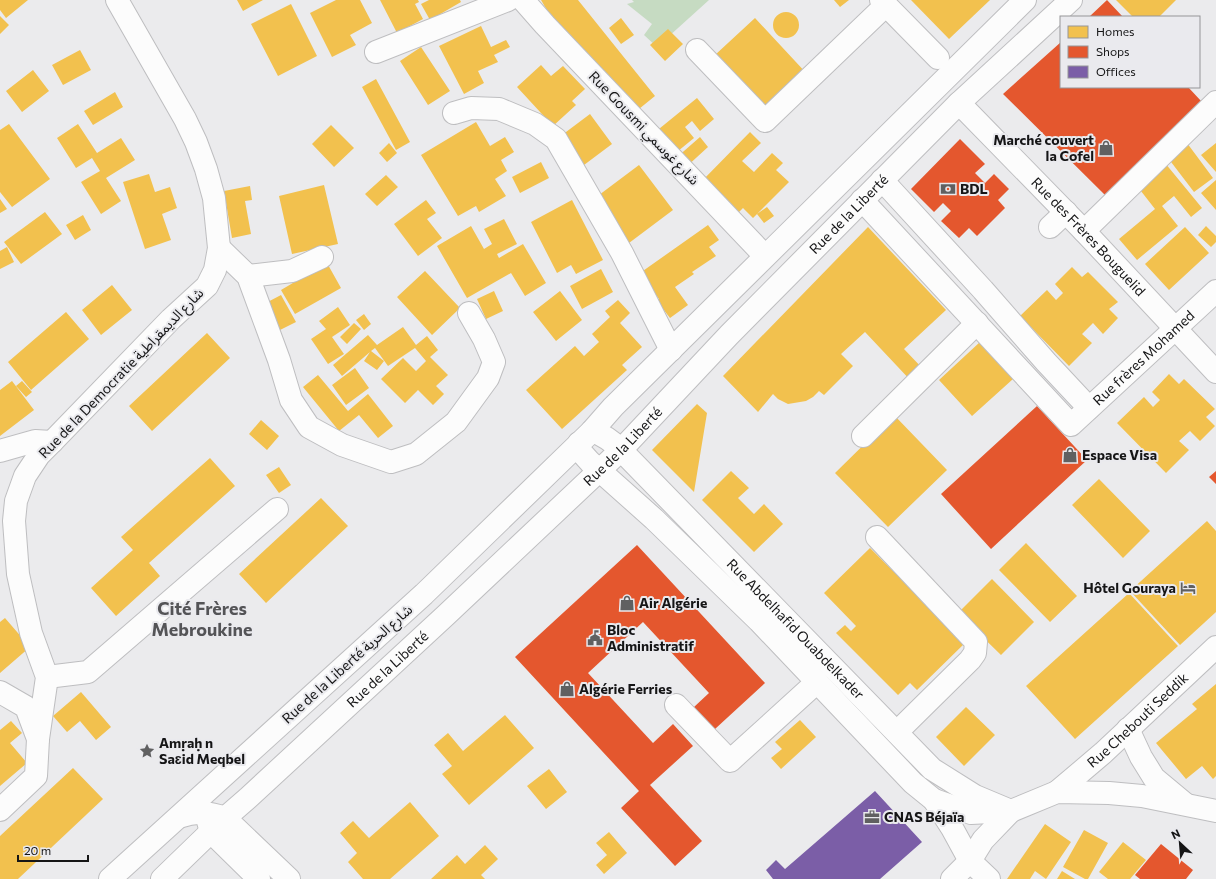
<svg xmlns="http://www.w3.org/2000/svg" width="1216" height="879" viewBox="0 0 1216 879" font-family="Commissioner,'Noto Sans Arabic',sans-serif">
	<rect width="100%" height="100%" fill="#ebebed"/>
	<path fill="#c6dbc2" d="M632 0H709L657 47 644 35 652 24 627 4 634 2Z"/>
	<path fill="#f2c14e" d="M0 0H28L6 18 0 10Z
		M237 0H263L243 11Z
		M336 0H360L372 23 350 35 356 45 332 57 310 13Z
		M380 0H418L419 2 415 4 423 19 397 33Z
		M429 0H460L461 2 430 20 421 4Z
		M541 0H578L655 96 634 113 551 17Z
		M834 0H849L840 7Z
		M911 0H990L949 39Z
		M1116 0H1176L1159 17H1133Z
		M291 4 317 56 278 76 251 24Z
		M773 25a13 13 0 1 1 26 0a13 13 0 1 1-26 0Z
		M0 16 9 25 0 34Z
		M621 18 634 35 621 44 609 28Z
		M755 18 808 75 768 113 715 55Z
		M481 26 491 47 506 40 510 47 494 55 498 62 478 71 484 83 464 94 439 46Z
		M668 29 683 44 665 61 650 45Z
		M421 47 450 91 428 105 400 61Z
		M80 50 91 70 63 85 52 65Z
		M541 65 551 76 563 66 585 89 572 101 576 105 553 126 517 87Z
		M33 70 49 91 22 112 6 91Z
		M376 79 410 142 396 150 362 87Z
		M115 92 123 107 93 125 84 111Z
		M697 98 714 119 700 131 692 121 685 127 694 138 672 156 654 133Z
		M590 114 612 144 584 165 562 135Z
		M476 122 490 146 505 137 514 152 501 160 507 171 495 179 506 196 479 212 476 206 458 216 421 155Z
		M9 124 50 179 12 207 0 192V130Z
		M78 124 97 153 121 138 135 160 106 178 121 201 101 214 81 182 100 171 92 158 76 168 57 138Z
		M331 125 354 148 334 167 312 144Z
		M750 132 761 143 742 161 754 172 772 153 783 163 776 170 789 182 753 218 743 208 733 218 699 184Z
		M700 137 708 147 685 168 676 158Z
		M389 143 397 153 387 162 379 153Z
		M1187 143 1213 178 1194 192 1168 158Z
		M1216 143V172L1201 155Z
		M541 162 549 178 520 193 512 177Z
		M1165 163 1202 208 1191 217 1174 196 1162 206 1178 226 1137 260 1119 239 1155 209 1137 186Z
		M639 165 673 210 629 243 595 198Z
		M149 174 155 192 170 187 177 208 162 214 171 240 145 249 123 182Z
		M386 175 398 187 377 206 365 194Z
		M1216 180V210L1201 193Z
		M324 185 338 244 292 254 279 196Z
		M250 186 252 200 245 201 251 234 232 238 224 191Z
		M0 199 7 209 0 213Z
		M426 200 436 213 427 219 442 238 418 256 394 224Z
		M572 200 603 260 576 274 571 265 557 273 531 222Z
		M767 207 774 216 764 223 757 214Z
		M45 212 62 234 21 264 4 242Z
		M83 215 91 230 75 240 66 225Z
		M504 219 517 244 497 254 499 258 523 244 546 283 525 296 511 273 467 298 437 246 471 226 484 249 492 244 484 229Z
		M708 225 719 240 709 247 716 256 692 272 694 274 675 287 688 305 670 318 657 301 659 299 640 273Z
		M1206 226 1216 236V242L1211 247 1198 235Z
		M868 227 946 310 904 349 925 371 913 383 865 332 841 354 853 366 824 395 819 391 813 397 806 401 788 404 778 399 773 394 758 412 723 376Z
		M1185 227 1209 253 1169 290 1145 264Z
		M7 247 14 262 0 269V251Z
		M327 263 341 288 295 314 281 290Z
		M1072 267 1082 277 1088 272 1118 302 1109 309 1118 318 1103 334 1093 323 1082 334 1092 343 1069 366 1020 316 1047 290 1056 300 1063 293 1055 284Z
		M601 269 613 292 582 309 570 286Z
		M425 271 460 308 432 335 397 297Z
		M112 285 132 310 101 335 82 310Z
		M494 291 503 311 486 319 477 299Z
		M560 291 582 320 556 341 533 312Z
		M281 295 296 322 276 332 262 305Z
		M618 300 630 313 620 323 642 347 622 365 627 370 562 429 526 390 575 346 584 356 599 342 592 334 610 317 605 311Z
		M338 307 350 325 332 337 344 354 328 364 311 339 326 329 319 321Z
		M66 312 89 339 31 390 8 362Z
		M364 314 371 324 364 330 356 320Z
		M354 323 361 329 347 344 340 337Z
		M403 327 416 345 427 336 438 350 430 357 448 375 436 386 444 394 433 405 418 390 405 403 381 379 403 358 416 371 426 361 415 348 388 366 375 348 371 351 384 361 377 370 364 361 370 352 342 376 333 365 368 335 377 345Z
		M207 333 230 358 152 431 129 406Z
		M980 342 1013 379 972 416 939 380Z
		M355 368 369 388 346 405 332 385Z
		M1169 374 1179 384 1184 379 1215 409 1206 417 1215 426 1200 441 1190 431 1179 441 1189 450 1166 473 1117 423 1144 397 1153 407 1160 400 1152 392Z
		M318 375 348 411 368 394 393 426 378 438 359 415 339 431 303 387Z
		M12 381 34 410 0 436V390Z
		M22 381 32 392 26 397 16 386Z
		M697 404 707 413 694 492 652 450Z
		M894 415 947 470 888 527 835 473Z
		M261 420 279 436 267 450 249 434Z
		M210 458 235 486 149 563 160 576 116 616 91 588 133 550 121 537Z
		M279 467 291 485 279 493 266 475Z
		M731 471 749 488 738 498 754 514 764 504 783 524 754 552 702 500Z
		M1099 479 1150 531 1123 558 1072 505Z
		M321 498 348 526 266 603 239 574Z
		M1207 521 1216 531V612L1180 645 1130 591Z
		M1026 543 1077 596 1050 622 999 570Z
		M870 548 965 643 917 690 910 683 898 695 836 633 845 625 851 631 856 626 824 593Z
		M992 579 1034 622 1001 655 958 613Z
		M1129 593 1178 646 1075 739 1026 686Z
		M5 618 30 647 0 673V622Z
		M1216 684V776L1213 779 1202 766 1186 779 1156 743 1197 709 1192 704Z
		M81 692 111 727 96 740 80 721 67 732 53 716Z
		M966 707 995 735 964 766 936 737Z
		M505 715 534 748 469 805 442 774 452 766 434 745 448 733 463 751Z
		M800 720 816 737 781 769 771 758 782 749 775 742Z
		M11 721 22 733 10 743 27 763 0 786V730Z
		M73 768 103 799 18 879H0V836Z
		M549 769 567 792 546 809 527 786Z
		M410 802 439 836 390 879H363L348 862 357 853 340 833 353 821 369 838Z
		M1045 824 1071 842 1046 879 1035 871 1030 879H1007Z
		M1084 830 1108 843 1088 879H1085L1063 867Z
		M609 832 627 853 604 874 596 865 607 855 596 843Z
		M1123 842 1146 860 1130 879H1108L1099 872Z
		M485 845 498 859 481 875 485 879H431L457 855 465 864Z
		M1062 871 1075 879H1057Z"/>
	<path fill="#e4572e" d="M1107 0 1123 17H1089Z
		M1061 42V87H1188L1202 102 1105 195 1003 94Z
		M960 139 985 164 975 173 985 183 994 174 1009 189 998 200 1005 208 977 236 969 228 959 238 941 221 951 211 943 203 934 212 911 189Z
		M1037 406 1087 460 991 549 941 494Z
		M1216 471V484L1209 477Z
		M637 545 765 683 715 729 694 707 709 693 643 622 588 673 653 743 673 724 693 746 650 785 702 841 675 866 621 808 639 791 515 657Z
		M1161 844 1193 870 1186 879H1140L1135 875Z"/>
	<path fill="#7b5ea7" d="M875 791 922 842 880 879H773L766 870 776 860 785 869Z"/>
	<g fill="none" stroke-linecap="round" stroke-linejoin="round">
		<g stroke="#bebec0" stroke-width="24">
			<g id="minor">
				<path d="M523 0 545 25 765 256"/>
				<path d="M881 0 938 58"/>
				<path d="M697 50 765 121 886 5"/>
				<path d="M376 52 508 0"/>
				<path id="s1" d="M959 103 1084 231 1216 372"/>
				<path d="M454 113 471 108 499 109 535 124 556 139 622 253 671 350"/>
				<path d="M882 180 983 290 1046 362 1089 408"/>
				<path id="s2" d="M862 200 1071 425 1216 291"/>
				<path d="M1050 227 1066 212"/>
				<path d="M1084 231 1216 102"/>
				<path d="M219 248 248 276 279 360 291 400 309 427 342 445 391 462 416 454 456 422 488 378 494 362 484 339 469 313"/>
				<path d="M248 276 292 271 322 257"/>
				<path id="s3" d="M592 431C604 435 612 441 621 450L932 769 975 796 1006 809"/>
				<path d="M863 436 977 323"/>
				<path d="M579 443 581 452 590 462 654 519 759 621 913 783 934 800 971 813 1011 811 1057 792 1109 793 1142 796 1216 811"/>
				<path d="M0 451 35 441 52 442"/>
				<path d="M877 537 976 642 975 653 970 660 897 732"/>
				<path d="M47 677 88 672 277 509"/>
				<path d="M0 692 26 707 38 739 36 776 0 810"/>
				<path d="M676 705 730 761 817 682"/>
				<path d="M1128 729 1141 757 1154 778 1184 803"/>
				<path d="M38 739 47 677 31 633 18 574 14 521 16 501 25 476 39 455 52 442 171 319 207 286 215 270 219 248 214 198 206 169 196 142 185 119 117 0"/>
				<path id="s4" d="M1057 792 1103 753 1216 647"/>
				<path d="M934 800 952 828 970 861 989 879"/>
				<path d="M206 814 211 832 259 879"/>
				<path d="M179 817C196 811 209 812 225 818L289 879"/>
				<path d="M952 879 970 861 983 840 1011 811"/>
			</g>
		</g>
		<g stroke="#bebec0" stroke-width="24">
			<g id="major">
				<path d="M110 879 424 594 592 431 613 407 1025 0"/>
				<path id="s5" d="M162 879 225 818 248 798 445 616 621 450 729 335 959 103 1071 0"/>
			</g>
		</g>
		<use href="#minor" stroke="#fcfcfc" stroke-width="22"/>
		<use href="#major" stroke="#fcfcfc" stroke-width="22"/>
	</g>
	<defs>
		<g id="shop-bare" transform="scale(1.2)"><path d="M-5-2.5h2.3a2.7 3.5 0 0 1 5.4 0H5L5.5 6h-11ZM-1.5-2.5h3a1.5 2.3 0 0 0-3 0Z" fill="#606061" stroke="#eaeaee" stroke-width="2.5" paint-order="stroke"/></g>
		<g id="bank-bare" transform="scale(1.2)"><path d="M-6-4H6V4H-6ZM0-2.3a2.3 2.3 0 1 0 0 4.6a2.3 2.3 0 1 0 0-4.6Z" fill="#606061" stroke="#eaeaee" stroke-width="2.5" paint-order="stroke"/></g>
		<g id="hotel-bare" transform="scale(1.2)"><path d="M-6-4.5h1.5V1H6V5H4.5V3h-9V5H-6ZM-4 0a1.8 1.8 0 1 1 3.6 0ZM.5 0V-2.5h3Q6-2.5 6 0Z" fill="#606061" stroke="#eaeaee" stroke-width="2.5" paint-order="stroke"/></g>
		<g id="civic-bare" transform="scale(1.2)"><path d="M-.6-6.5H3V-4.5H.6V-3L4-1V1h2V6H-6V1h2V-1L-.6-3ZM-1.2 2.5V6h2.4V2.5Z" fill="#606061" stroke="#eaeaee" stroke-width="2.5" paint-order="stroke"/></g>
		<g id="sight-bare" transform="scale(1.2)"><path d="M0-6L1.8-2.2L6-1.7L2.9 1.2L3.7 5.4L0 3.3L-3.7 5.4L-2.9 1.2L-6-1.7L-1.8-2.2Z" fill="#606061" stroke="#eaeaee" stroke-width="2.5" paint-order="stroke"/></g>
		<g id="office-bare" transform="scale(1.2)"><path d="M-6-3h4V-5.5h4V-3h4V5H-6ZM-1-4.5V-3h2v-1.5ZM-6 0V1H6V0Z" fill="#606061" stroke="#eaeaee" stroke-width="2.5" paint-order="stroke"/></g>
	</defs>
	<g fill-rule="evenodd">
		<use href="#shop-bare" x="1106" y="148"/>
		<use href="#bank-bare" x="948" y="189"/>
		<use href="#shop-bare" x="1070" y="455"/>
		<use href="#hotel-bare" x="1188" y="588"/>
		<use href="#shop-bare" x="627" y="603"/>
		<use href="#civic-bare" x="595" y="638"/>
		<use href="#shop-bare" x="567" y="689"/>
		<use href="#sight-bare" x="147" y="751"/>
		<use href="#office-bare" x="872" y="817"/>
	</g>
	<g text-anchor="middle" stroke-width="4" stroke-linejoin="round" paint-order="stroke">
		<g font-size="14" fill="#151516" stroke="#eaeaee">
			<text transform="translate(644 128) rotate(46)" y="5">Rue Gousmi شارع غوسمي</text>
			<text dy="5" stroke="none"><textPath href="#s5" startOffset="956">Rue de la Liberté</textPath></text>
			<text dy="5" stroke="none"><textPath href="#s1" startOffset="186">Rue des Frères Bouguelid</textPath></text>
			<text dy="5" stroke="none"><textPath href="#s2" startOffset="406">Rue frères Mohamed</textPath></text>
			<text transform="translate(121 373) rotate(-46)" y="5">Rue de la Democratie شارع الديمقراطية</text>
			<text dy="5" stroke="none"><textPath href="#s5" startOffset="632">Rue de la Liberté</textPath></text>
			<text dy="5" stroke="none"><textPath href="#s3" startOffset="285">Rue Abdelhafid Ouabdelkader</textPath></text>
			<text transform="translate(347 664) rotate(-42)" y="5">Rue de la Liberté شارع الحرية</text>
			<text dy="5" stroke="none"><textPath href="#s5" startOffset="308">Rue de la Liberté</textPath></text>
			<text dy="5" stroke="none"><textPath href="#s4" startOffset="108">Rue Chebouti Seddik</textPath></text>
		</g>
		<g font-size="14" font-weight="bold" fill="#151516" stroke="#eaeaee" text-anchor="start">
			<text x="1094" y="145" text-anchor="end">Marché couvert<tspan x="1094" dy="16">la Cofel</tspan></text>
			<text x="960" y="194">BDL</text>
			<text x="1082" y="460">Espace Visa</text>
			<text x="1176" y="593" text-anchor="end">Hôtel Gouraya</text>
			<text x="639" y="608">Air Algérie</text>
			<text x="607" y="635">Bloc<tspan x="607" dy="16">Administratif</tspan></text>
			<text x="579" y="694">Algérie Ferries</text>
			<text x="159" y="748">Amṛaḥ n<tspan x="159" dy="16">Saɛid Meqbel</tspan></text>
			<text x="884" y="822">CNAS Béjaïa</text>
		</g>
		<g font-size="18" font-weight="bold" fill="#545457" stroke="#eaeaee">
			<text x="202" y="615">Cité Frères<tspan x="202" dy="21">Mebroukine</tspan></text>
		</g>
	</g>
	<rect x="1060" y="16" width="140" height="72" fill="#eaeaee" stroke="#959598"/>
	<rect x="1068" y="26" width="20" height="12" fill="#f2c14e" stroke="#959598"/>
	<text x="1096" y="36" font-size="12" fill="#151516">Homes</text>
	<rect x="1068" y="46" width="20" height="12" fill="#e4572e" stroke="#959598"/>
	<text x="1096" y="56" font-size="12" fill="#151516">Shops</text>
	<rect x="1068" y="66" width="20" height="12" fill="#7b5ea7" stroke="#959598"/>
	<text x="1096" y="76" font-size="12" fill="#151516">Offices</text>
	<g transform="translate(1180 843) rotate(334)" stroke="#eaeaee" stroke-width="3" paint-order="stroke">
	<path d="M0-3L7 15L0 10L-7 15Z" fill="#151516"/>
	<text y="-6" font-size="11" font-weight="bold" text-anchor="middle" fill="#151516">N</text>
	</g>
	<path d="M18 855v6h70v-6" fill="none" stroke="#151516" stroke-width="2"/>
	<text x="24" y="855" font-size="12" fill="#151516" stroke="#eaeaee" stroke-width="3" paint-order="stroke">20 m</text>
</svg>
